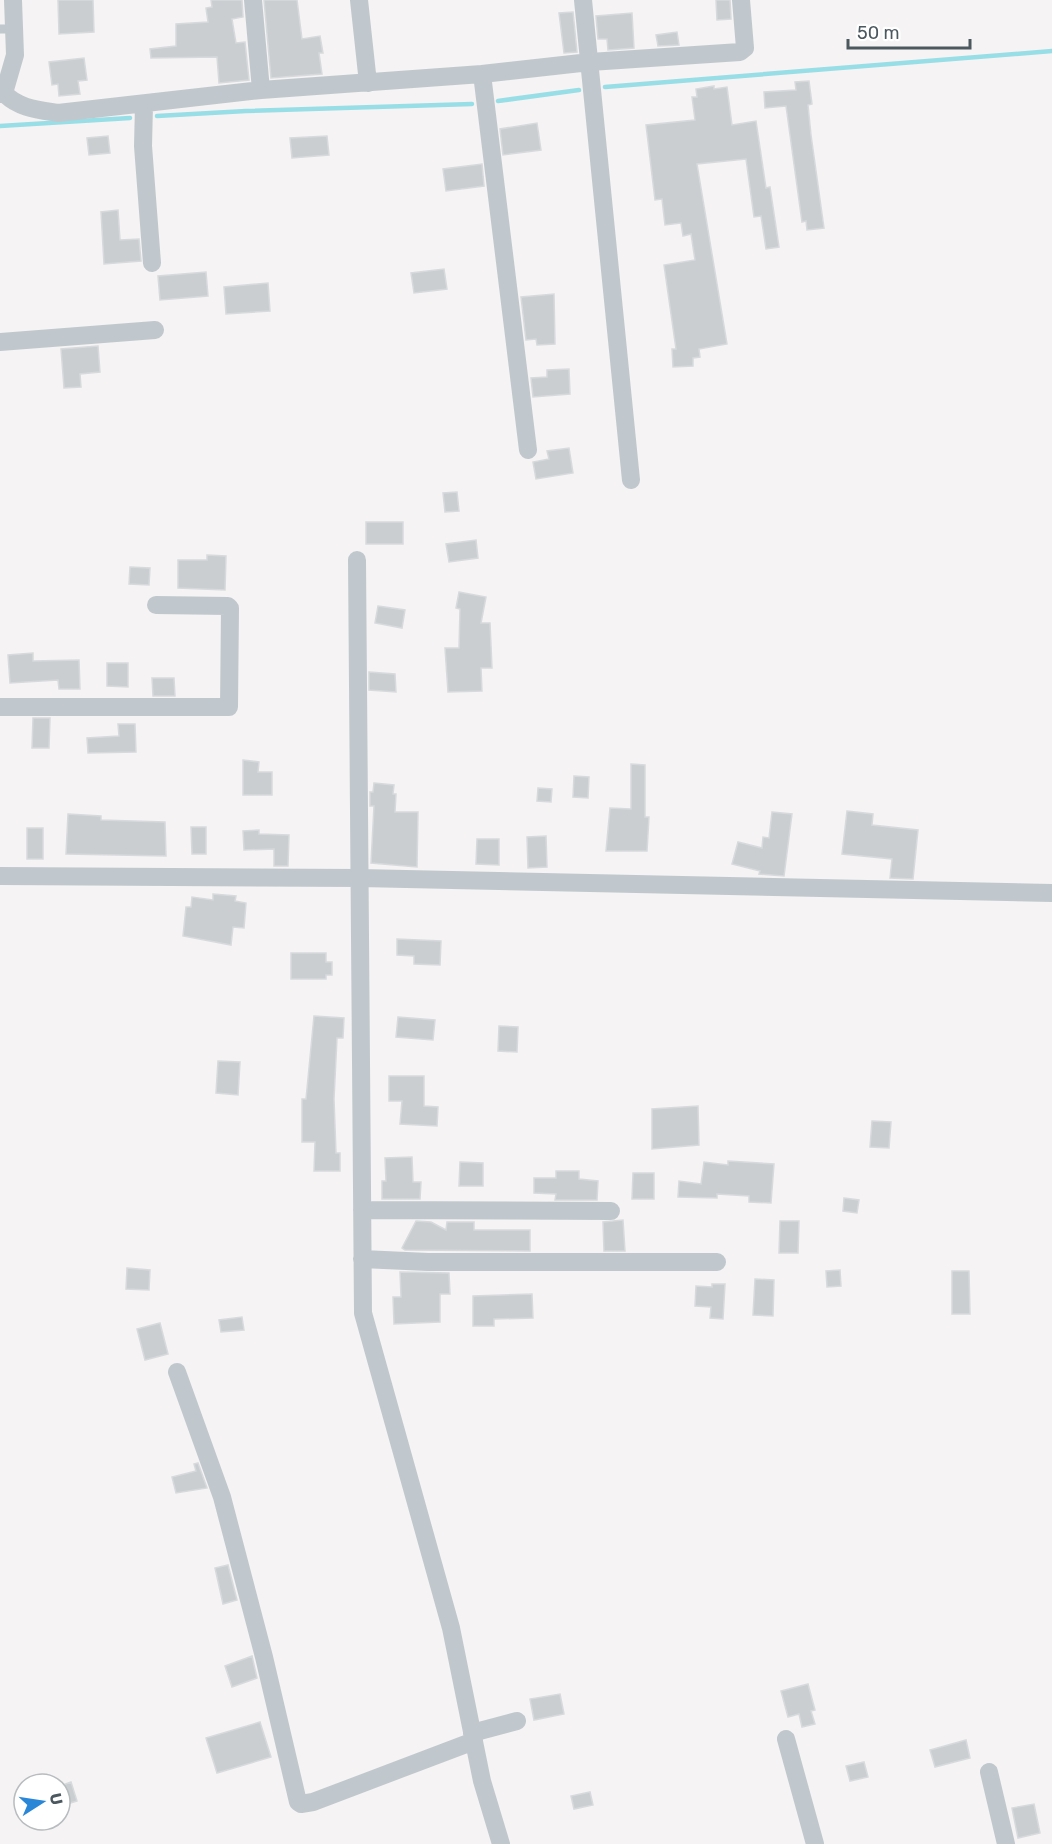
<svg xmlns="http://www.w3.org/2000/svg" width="1052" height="1844" viewBox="0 0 1052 1844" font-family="Rubik,sans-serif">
	<rect width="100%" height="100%" fill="#f5f3f3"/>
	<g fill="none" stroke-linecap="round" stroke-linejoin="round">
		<path stroke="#97dee6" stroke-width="4.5" d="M605 87 1052 51
			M498 101 579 90
			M157 116 246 111 472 104
			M0 126 130 118"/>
	</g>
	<path fill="#caced1" stroke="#d7dadd" stroke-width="1.5" d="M58 0H93L94 32 59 34Z
		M211 0H242L243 17 232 19 236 43 245 42 249 80 219 83 217 57 151 58 150 49 176 46V24L208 22 206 8 212 7Z
		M264 0H297L302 39 320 36 323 53H319L322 74 271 78Z
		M716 0H730L731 19 717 20Z
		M573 12 577 52 564 53 559 13Z
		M632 13 634 48 608 50 607 39H598L596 16Z
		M677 32 679 45 658 46 656 35Z
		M84 58 87 80 78 81 80 94 59 96 58 84 52 85 49 62Z
		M809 81 812 104 808 105 811 135 824 228 807 230 806 221 802 222 786 106 765 108 764 92 796 90 795 82Z
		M714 86V89L727 87 732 125 756 121 766 188 770 187 779 247 766 249 761 216 754 217 746 159 697 164 727 344 699 349 700 357 693 358V366L673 367 672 349H676L664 265 695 260 691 234 683 236 681 223 665 225 662 199 655 200 646 125 695 120 692 97H697L696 89Z
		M537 123 541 150 503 155 500 129Z
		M108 136 110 153 89 155 87 138Z
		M327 136 329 155 292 158 290 138Z
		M482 164 484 186 446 191 443 169Z
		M118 210 120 240 139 239 141 261 104 264 101 212Z
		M444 269 447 289 414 293 411 273Z
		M206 272 208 296 160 300 158 276Z
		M268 283 270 311 226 314 224 287Z
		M554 294 555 344 537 345 536 339 526 340 521 297Z
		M98 346 100 372 80 374 81 387 64 388 61 349Z
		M569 369 570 394 533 397 531 378 547 377V370Z
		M569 448 573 473 536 479 533 462 549 459 547 451Z
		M457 492 459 511 445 512 443 493Z
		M366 522H403V544H366Z
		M476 540 478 558 449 562 446 544Z
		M207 555 226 556 225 590 178 588V560H207Z
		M130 567 150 568 149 585 129 584Z
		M459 592 486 597 481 623H490L492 668H481L482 691 448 692 445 648H459L460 609 456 608Z
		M378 606 405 610 402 628 375 623Z
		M33 653V661L79 660 80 689H59L58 680 10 683 8 655Z
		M107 663H128V687L107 686Z
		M369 672 395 674 396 692 369 690Z
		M152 678H174L175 696H153Z
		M33 718H50L49 748H32Z
		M118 724H135L136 752 88 753 87 738 119 736Z
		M243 760 259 762 258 772H272V795H243Z
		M631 764 645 765V817H649L647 851H606L610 808 631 809Z
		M574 776 589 777 588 798 573 797Z
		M374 783 394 785 393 794H396L395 812H418L417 867 371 863 374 806H370V792H373Z
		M538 788 552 789 551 802 537 801Z
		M847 811 873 814 872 825 918 830 913 879 890 878 892 859 842 854Z
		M772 812 792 814 784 876 759 874 760 871 732 864 738 842 762 848 763 837 769 838Z
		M68 814 101 816V820L165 822 166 856 66 854Z
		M191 827H206V854H192Z
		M27 828H43V859H27Z
		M259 830V834L289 835 288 866H274V849L244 850 243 831Z
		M546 836 547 867 528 868 527 837Z
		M477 839H499V865L476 864Z
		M213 894 236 896 235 901 246 903 244 928 233 927 231 945 183 936 186 907H191L192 897 213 900Z
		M397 939 441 941 440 965 414 964V956L397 955Z
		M291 953H326V962H332V975H326V979H291Z
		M314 1016 344 1018 343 1038H337L334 1099 336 1153H340V1171H314L315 1142H302V1099H306Z
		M398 1017 435 1020 433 1040 396 1037Z
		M499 1026 518 1027 517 1052 498 1051Z
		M218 1061 240 1062 238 1095 216 1093Z
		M389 1076H424V1106L438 1107 437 1126 400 1124 402 1101H389Z
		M698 1106 699 1145 652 1149V1109Z
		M872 1121 891 1122 889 1148 870 1147Z
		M412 1157 413 1182H421L420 1199H382V1181H386L385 1158Z
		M728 1161 774 1164 771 1203 749 1202V1196L717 1194V1198L678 1197 679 1181 701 1184 704 1162 728 1165Z
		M460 1162 483 1163V1186H459Z
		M556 1171H579V1179L598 1181 597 1200H555L556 1194 534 1193V1178H556Z
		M633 1173H654V1199H632Z
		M844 1198 859 1200 857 1213 843 1211Z
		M623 1220 625 1251H604L603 1222Z
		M416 1221 431 1222 446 1230 447 1222H474V1230H530V1251L405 1250 402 1248Z
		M780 1221H799L798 1253H779Z
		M127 1268 150 1270 149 1290 126 1289Z
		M840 1270 841 1286 827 1287 826 1271Z
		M952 1271H969L970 1314H952Z
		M400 1272 449 1273 450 1294H440V1322L394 1324 393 1297H401Z
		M755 1279 774 1280 773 1316 753 1315Z
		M712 1284H725L723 1319 710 1318 711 1307 695 1306 696 1286 712 1287Z
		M532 1294 533 1318 494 1319V1326H473V1296Z
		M242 1317 244 1330 221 1332 219 1320Z
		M160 1323 168 1354 145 1360 137 1329Z
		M198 1463 207 1488 176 1493 172 1477 196 1471 194 1464Z
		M228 1565 237 1600 223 1604 215 1568Z
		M252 1656 257 1678 232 1687 225 1666Z
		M808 1684 815 1710 811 1711 815 1724 802 1727 799 1714 788 1717 781 1691Z
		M560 1694 564 1714 534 1720 530 1699Z
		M260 1722 271 1757 217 1773 206 1738Z
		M966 1740 970 1758 935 1767 930 1750Z
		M864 1762 868 1777 850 1781 846 1766Z
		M71 1782 77 1801 64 1805 60 1786Z
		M590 1792 593 1805 574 1809 571 1796Z
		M1034 1804 1040 1833 1018 1838 1012 1808Z"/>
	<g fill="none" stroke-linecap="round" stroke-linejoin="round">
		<path stroke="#c0c8ce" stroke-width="9" d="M0 29H15"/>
		<path stroke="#c0c8ce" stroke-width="18" d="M253 0 261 90
			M359 0 368 83
			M583 0 631 480
			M482 74 528 450
			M4 93C17 108 39 110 58 113L261 90 482 74 590 62 740 52 745 48 741 0
			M0 94 4 93 15 55 13 0
			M144 105 143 146 152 263
			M0 342 155 330
			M357 560 363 1313 451 1628 482 1781 501 1844
			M0 707H229L230 608 228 606 156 605
			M0 876 360 878 1052 893
			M362 1210 611 1211
			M362 1259 428 1262H717
			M177 1372 222 1497 264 1657 298 1802 301 1804 313 1802 474 1741
			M472 1733 517 1721
			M786 1739 815 1844
			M989 1772 1006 1844"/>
	</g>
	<g transform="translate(42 1802) rotate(78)"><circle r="28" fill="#ffffff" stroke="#b7bcbf" stroke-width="1.5"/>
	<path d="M0-4.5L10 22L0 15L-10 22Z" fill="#2a87d7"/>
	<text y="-9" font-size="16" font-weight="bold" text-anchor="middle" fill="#4c585f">U</text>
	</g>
	<path d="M848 39v9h122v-9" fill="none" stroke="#4c585f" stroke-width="3"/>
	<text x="857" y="39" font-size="18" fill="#4c585f" stroke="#ffffff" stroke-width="4.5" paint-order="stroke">50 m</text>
</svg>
